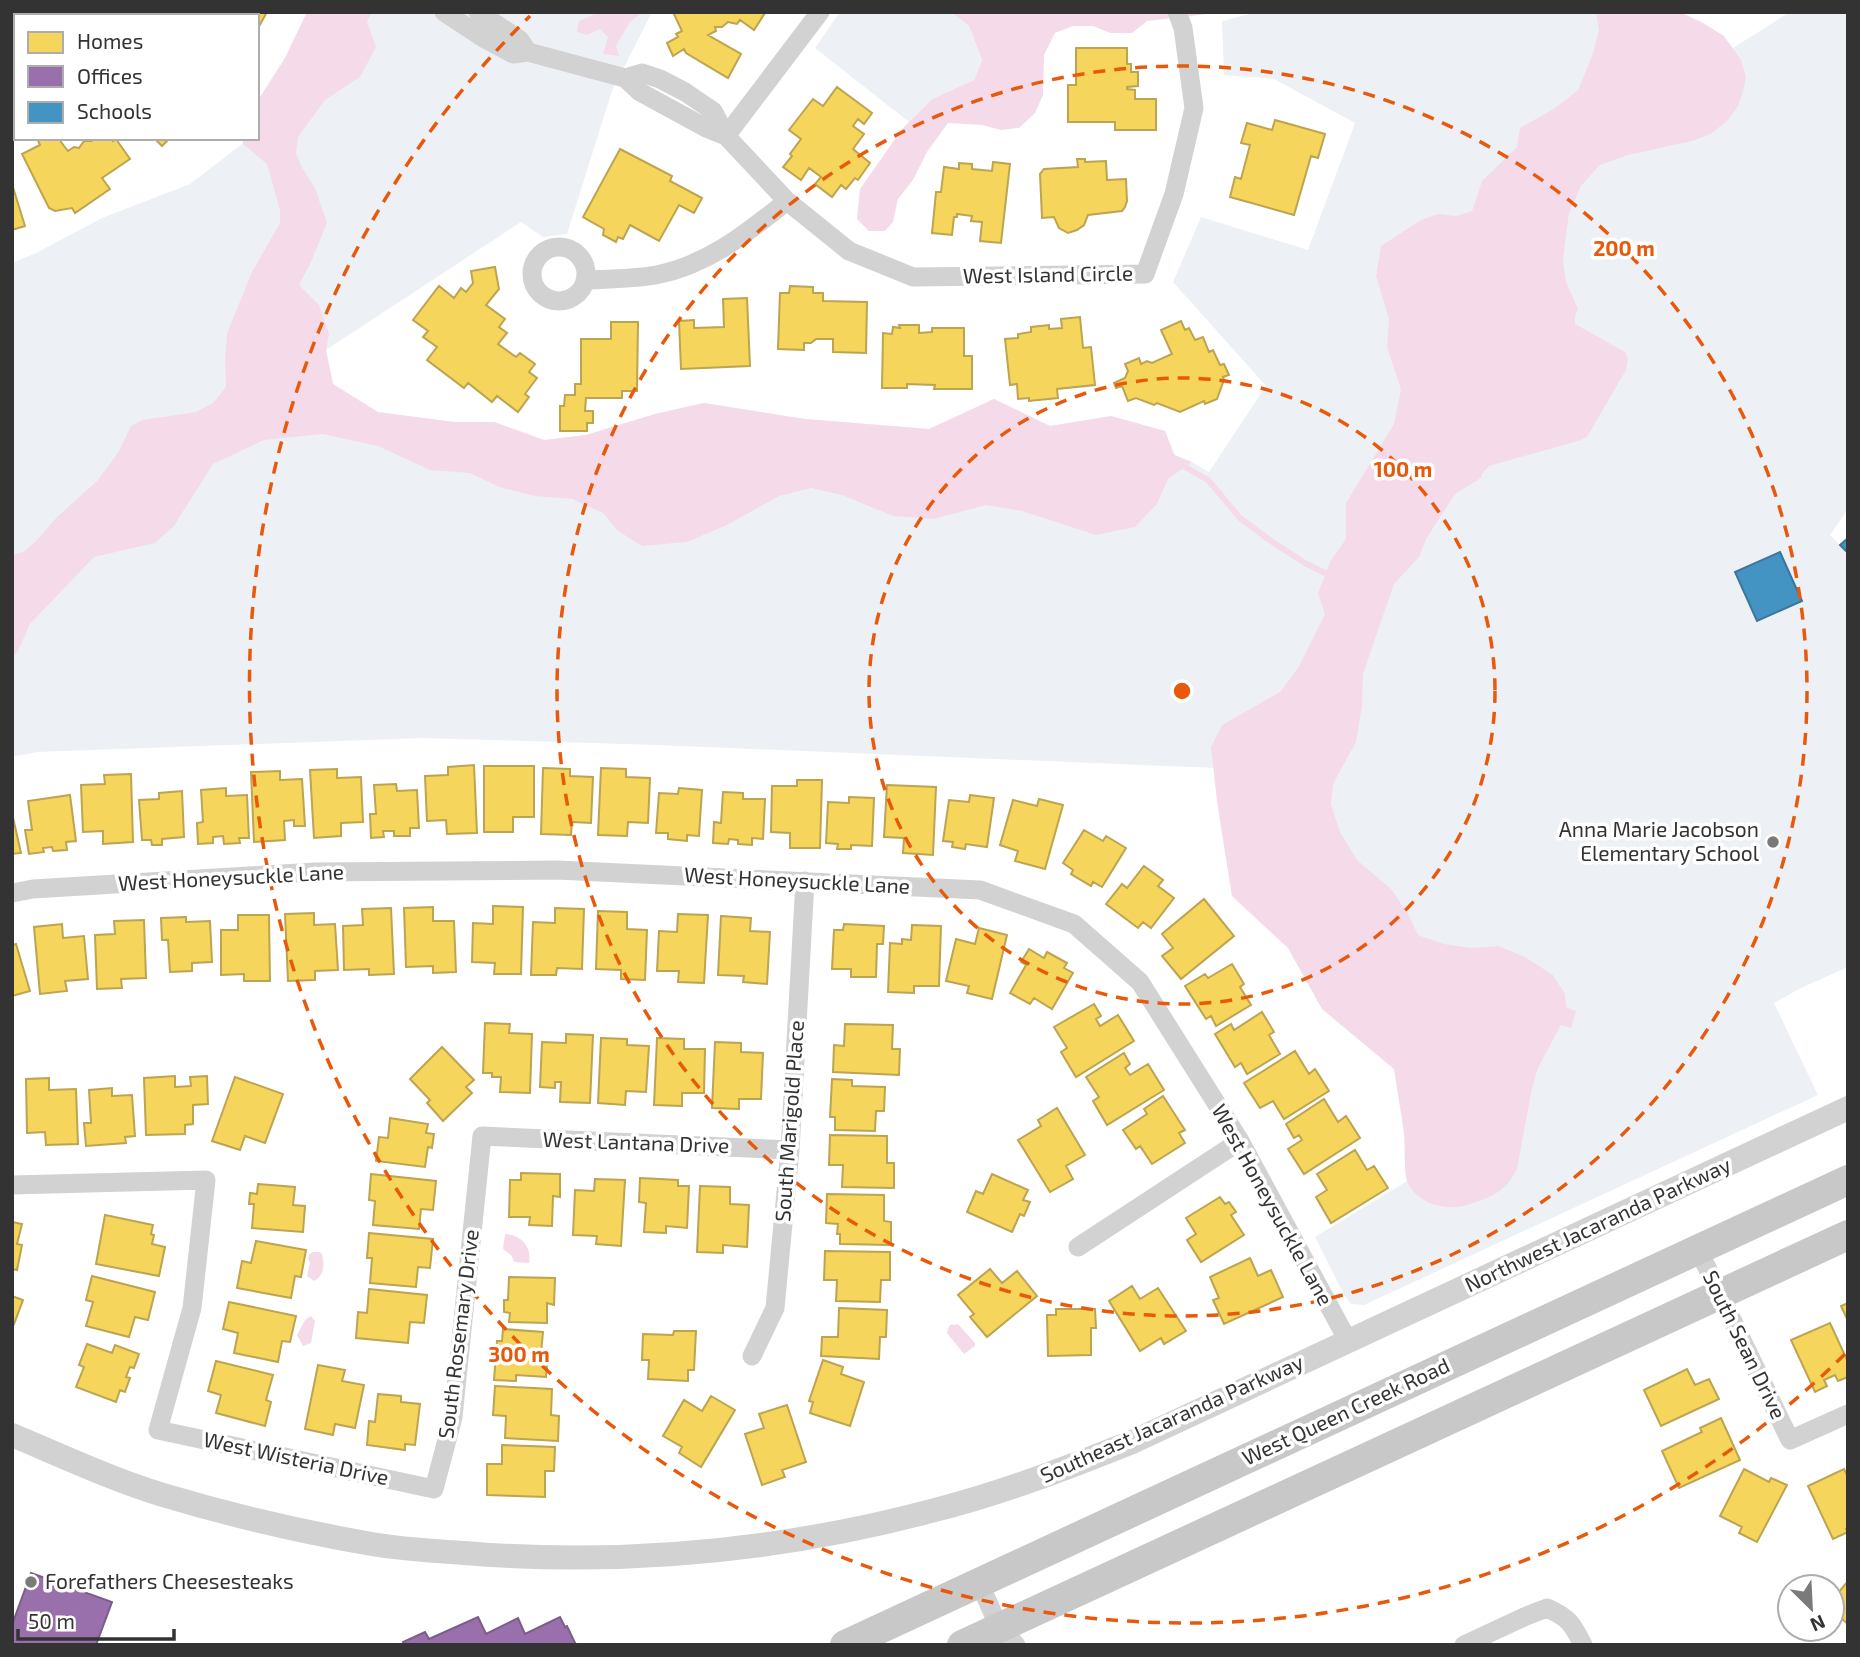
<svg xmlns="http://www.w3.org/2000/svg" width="1860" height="1657" viewBox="0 0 1860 1657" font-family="'Exo 2',sans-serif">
	<rect width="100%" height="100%" fill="#fff"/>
	<path fill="#edf1f6" d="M307 12H652L612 91 567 234 543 237 521 222 326 350 333 384 377 412 454 422H494L544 440 586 435 655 414 704 403 805 419 929 429 994 399 1050 426 1111 416 1165 431 1175 455 1192 462 1209 472 1266 386 1173 282 1201 217 1308 250 1355 123 1274 79 1224 75 1222 21 1258 12H1680C1700 22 1719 30 1733 48L1790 12H1848V509L1830 535 1848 553V967L1801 988 1774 1003 1818 1095 1364 1305 1351 1304 1344 1295 1315 1237 1407 1181 1404 1131 1394 1069 1322 1009 1288 948 1232 896 1217 801 1215 768 656 745 423 738 38 752 12 757V263L36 253 102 218 190 184 242 144 243 138H257V102L285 58Z
		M840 12H951L969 26 982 60 974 80 932 99 909 122 815 48Z"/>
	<path fill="#f5dbea" d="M307 12H372L367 21 376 47 360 77 325 100 298 137 296 154 303 169 315 188 327 223 311 262 299 285 319 305 329 334 326 350 333 384 378 412 454 422H494L544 440 586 435 655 414 704 403 805 419 929 429 994 399 1050 426 1111 416 1165 431 1174 455 1192 462 1168 479 1157 504 1135 527 1096 535 1022 511 986 505 934 519 893 516 842 495 811 488 779 496 727 525 687 542 642 546 618 531 603 513 572 499 535 496 499 487 470 473 430 470 378 446 323 434 264 440 213 464 174 526 155 543 94 557 30 624 18 651 12 658V555L23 552 36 541 57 517 97 481 118 453 131 426 142 420 196 412 213 403 226 387 225 360 227 333 252 272 280 223V210L267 164 243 144V138H257V102L285 58Z
		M599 12H643L630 22 616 46 619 56 603 54 608 37 600 29 587 35 577 32 579 21Z
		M951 12H1225L1147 21 1132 33H1110L1093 26H1073L1055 33 1044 55 1043 95 1035 113 1019 128 1001 130 982 125 948 123 927 152 913 180 898 199 893 222 885 231H869L857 219 860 189 902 129 932 99 974 80 982 60 969 26Z
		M1596 12H1680L1703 23 1724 36 1741 60 1746 77 1743 91 1738 106 1728 120 1711 134 1692 141 1628 155 1600 165 1581 186 1569 213 1563 259 1566 282 1578 309 1575 316V324L1625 352 1628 358 1626 370 1590 432 1587 437 1578 441 1489 466 1482 474 1481 478 1455 494 1426 539 1419 557 1394 584 1363 674 1362 706 1356 742 1333 784 1331 804 1340 832 1357 860 1391 889 1408 914 1418 935 1444 944 1471 948 1498 946 1525 957 1553 975 1565 994 1566 1007 1576 1011 1571 1028 1561 1025 1538 1068 1532 1088 1517 1169C1506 1192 1490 1198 1467 1205 1447 1212 1415 1203 1407 1181 1404 1172 1405 1144 1404 1133 1401 1111 1397 1090 1394 1069L1322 1009 1288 948 1232 896 1217 801 1211 747 1222 725 1280 692 1298 668 1325 614 1318 593 1331 560 1346 539V503L1394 424 1401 389 1387 347 1389 319 1376 276 1381 246 1421 220 1438 214 1457 216 1472 211 1482 181 1517 147 1520 128 1555 108 1578 90 1592 56 1599 31Z
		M505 1234C521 1235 532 1246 529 1263L514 1262 512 1256 503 1249Z
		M312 1252H320L322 1254C324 1264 325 1276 314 1281L307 1276 310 1263 308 1259 309 1255Z
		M311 1316 315 1321 311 1343 303 1346 297 1335 305 1320Z
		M952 1324 954 1325 958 1324 975 1343V1346L964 1354 947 1333 949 1326Z"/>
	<path fill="#f6d55c" stroke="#bca450" stroke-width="2" d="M29 12H48L44 16H33Z
		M202 12H267L257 30V16H207Z
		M673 12H764L765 13 754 30 740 20 737 24 728 22 722 27H715L716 31 708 35 741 54 728 78 686 53 684 49 673 56 667 43 678 37 676 34 682 31Z
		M1076 48H1127V64H1131V72H1138V86L1127 87V89L1135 90V99H1156V130H1115V122H1068V85H1076Z
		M837 87 872 113 864 124 858 119 853 126 864 134 853 149 870 163 858 180 855 178 846 189 841 185 832 197 815 184 821 177 809 168 801 180 783 167 792 156 790 154 801 139 789 130 813 99 823 106Z
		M1275 120 1325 134 1318 158 1311 156 1294 215 1230 197 1235 177 1241 179 1250 145 1241 143 1247 123 1272 130Z
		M37 138H61V142L68 151 74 147 79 148 84 141H91L89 138H111L113 141 116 139 130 159 102 178 110 189 75 213 72 208 55 211 49 208 22 154 40 145Z
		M154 138H170L162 146Z
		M620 149 672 176 670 181 702 198 694 213 679 205 659 241 630 225 623 239 618 237 616 242 603 235 604 229 583 217Z
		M1077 159H1085V162L1106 161 1107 180 1126 179 1127 201 1125 207 1122 211 1088 215 1084 225 1077 230 1068 233 1059 228 1054 217 1042 218 1040 174 1044 169 1078 167Z
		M993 162 1010 164 1001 243 980 241 982 222 971 221 972 216 957 214V217H954L952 235 932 233 936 192H941L944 167 959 169V163L972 164V169L992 171Z
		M12 184 25 226 12 230Z
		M495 267 499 289 486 305 505 319 499 327 507 333 498 344 516 357 520 353 535 364 529 372 537 378 525 394 529 397 518 412 497 396 492 402 468 383 464 388 427 360 437 347 423 337 428 331 413 320 439 286 454 298 461 288 466 292 473 283 471 271Z
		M790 286 813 287V293H823V301L867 302 866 353 833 352V339H816L811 343H804V350L778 349 780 293H789Z
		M747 298 750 366 681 369 679 321 694 320V328L724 327 723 299Z
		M1080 317 1083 348 1091 347 1095 385 1057 389 1058 398 1029 401V398L1018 399 1017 384 1010 385 1005 339 1018 338V334L1031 332V327L1049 325V329L1062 328 1061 319Z
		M1181 321 1185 330 1189 328 1195 340 1203 337 1209 352 1213 350 1220 365 1224 364 1229 375 1223 377 1224 380 1217 399 1205 404 1204 401 1180 412 1157 403 1154 405 1136 398 1128 401 1122 386 1116 388 1114 383 1125 378 1128 371 1125 364 1139 358 1141 364 1147 361 1152 363 1172 354 1161 330Z
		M611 322H638L637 391H622V398H586L585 411H593V423H587V431H560V406H564L565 395H575V384H581V339H611Z
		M899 325H919V333L932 332V328H964V356H972V389H934L935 385 907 384V388H882L883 333 892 334 893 327 900 328Z
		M474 765 477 833 447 834 446 820 427 821 425 776 448 775V767Z
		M484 766H534V817H513V832H484Z
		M543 768 570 769V776L593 777 591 823 572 822 571 835 541 834Z
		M601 768 626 769V777L650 778 648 823 628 822 627 836 598 835Z
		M337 769V778L361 777 363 822 341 823V836L314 838 310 770Z
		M280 771V780L302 779 305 826H294V820L284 821 285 840 254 842 251 772Z
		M131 774 133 842 103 844V831L83 832 81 785 105 784 104 775Z
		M797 780H822L820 848H790V833L771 832 772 786H797Z
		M396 784 397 791 417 790 419 828H410V836H394V831H383L384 837 371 838 370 814H376L374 785Z
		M887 785 936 787 933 855 903 853 904 838 884 837Z
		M226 788V796L247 795 249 838H239L240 843 224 844 223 836 213 837V843L198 844 197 823 203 822 201 790Z
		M679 788 702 790 699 836 687 835V841L668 839V833H656L659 793 678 794Z
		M182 791 184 837 162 839V845H152L151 840H142L139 800 159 799V793Z
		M723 792 743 793V799H765L763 839 752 838V845L738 844V840L729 839 728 844 713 843 714 822 721 823Z
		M70 795 76 841 66 842 67 850 53 851 52 847 43 848 44 852 29 854 25 830H32L28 801Z
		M970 795 994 798 987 847 966 844 965 849 952 847 953 842 943 841 949 800 969 802Z
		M849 797 874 798 872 846 851 845V849H837L838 844 826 843 828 802 849 803Z
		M1039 799 1063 805 1045 869 1015 861 1018 851 1000 845 1013 800 1037 806Z
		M12 813 21 853 12 854Z
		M1084 830 1103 841 1106 836 1126 848 1102 887 1093 882 1091 886 1071 874 1073 870 1063 863Z
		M1144 866 1163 880 1158 886 1174 898 1151 928 1143 922 1138 928 1106 904 1122 884 1127 888Z
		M1204 899 1234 936 1181 979 1162 956 1173 948 1162 934Z
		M493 906 523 907 521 974H494L495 963 472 962 473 923 493 924Z
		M433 907V921H454L456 972 433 973V966L406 967 404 908Z
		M391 908 394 974 369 975V969L344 970 343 926 363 925 362 909Z
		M555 908 584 909 582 969 557 968 556 975H531L533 922 555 923Z
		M598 911 627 912V929L647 930 645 980 621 979V970L596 969Z
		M314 913V925L335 924 338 970 315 971V980L288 981 285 914Z
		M678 914 708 915 704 983 678 982 679 971H657L659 931 677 932Z
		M238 915H269L270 981H244V974L221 975V930H238Z
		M721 916 751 918 750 931 770 932 767 984 743 982 744 976 718 975Z
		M186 917V922L210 921 212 962 192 963V971L170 972 168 940H162L161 918Z
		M144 920 146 978 121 979 122 988 97 989 95 935 115 934 114 921Z
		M62 924 63 938 84 936 88 979 65 981 67 991 40 994 34 927Z
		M844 924 884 926 883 944H877L876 977H851V969H832L834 930H843Z
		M912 925 941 926 939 986H914V993L888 992 890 943 902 944V939L911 940Z
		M979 928 1007 935 992 999 967 993 969 986 946 981 956 939 975 944Z
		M16 944 30 991 12 996V945Z
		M1029 949 1044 958 1047 952 1067 963 1064 968 1073 973 1052 1009 1034 998 1030 1004 1010 993 1026 965 1021 962Z
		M1232 964 1244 984 1240 987 1251 1005 1216 1026 1211 1016 1206 1019 1185 986 1205 974 1208 978Z
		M1094 1004 1101 1016 1096 1019 1100 1026 1118 1015 1134 1041 1076 1077 1061 1052 1067 1048 1054 1027Z
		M1262 1012 1274 1032 1269 1035 1280 1054 1247 1074 1241 1063 1235 1067 1215 1034 1231 1024 1234 1030Z
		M485 1023 510 1024 509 1033 532 1034 530 1093 500 1092 501 1077H492V1073H483Z
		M845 1024 893 1025 892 1049H900L899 1075 833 1072 834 1045 844 1046Z
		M566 1034 593 1035 590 1103 560 1102 561 1082H555V1088L540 1087 542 1042 566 1043Z
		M601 1038 627 1039V1045L649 1046 646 1092 626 1091 625 1105 598 1103Z
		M657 1038 684 1039V1049H705L704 1093H682V1106L654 1105Z
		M715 1042 741 1043V1052L763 1053 761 1099H739V1109L712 1108Z
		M442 1047 474 1080 466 1087 472 1093 443 1121 427 1103 430 1100 410 1079Z
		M1295 1051 1309 1074 1315 1069 1329 1091 1284 1119 1273 1101 1260 1108 1244 1083Z
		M1124 1053 1130 1064 1125 1068 1130 1075 1148 1064 1164 1090 1107 1125 1093 1101 1099 1097 1086 1077Z
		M175 1076V1087L191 1086 190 1077 207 1076 208 1104 193 1105V1124L185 1125V1134L146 1135 144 1078Z
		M235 1077 283 1094 265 1143 245 1136 240 1150 212 1141Z
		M49 1078V1090L76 1089 78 1144 46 1145 45 1132 27 1133 26 1079Z
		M832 1079 852 1080V1086L885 1087 884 1111H876L875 1131 835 1130V1117H830Z
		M112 1088V1096L132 1095 135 1136 125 1137 126 1143 86 1146 84 1123H91L89 1090Z
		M1163 1096 1185 1130 1179 1133 1185 1143 1152 1164 1140 1146 1136 1149 1123 1130 1147 1114 1144 1109Z
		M1324 1099 1338 1122 1346 1116 1360 1138 1304 1174 1288 1149 1302 1140 1299 1135 1294 1138 1286 1124Z
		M1057 1108 1085 1155 1066 1166 1073 1179 1050 1192 1018 1140 1041 1126 1038 1120Z
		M390 1118 428 1124 426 1133 434 1134 432 1148 428 1147 425 1167 376 1161 379 1137 388 1138Z
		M830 1135 887 1136V1163H894V1188L842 1187 843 1165H829Z
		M1355 1150 1367 1170 1374 1166 1388 1188 1331 1223 1316 1197 1327 1190 1317 1174Z
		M521 1173 560 1174V1197L553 1196 552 1226 529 1225 530 1217H509L510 1180H521Z
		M371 1174 436 1181 433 1210 421 1209 419 1229 373 1225 375 1201 369 1200Z
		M992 1174 1028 1190 1023 1200 1030 1202 1024 1216 1020 1214 1012 1232 967 1212 976 1191 983 1194Z
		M640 1178 678 1180V1186H689L687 1228 666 1226V1233L644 1232 646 1203 639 1202Z
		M595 1179 625 1180 621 1246 596 1244 597 1236 573 1235 575 1190 594 1191Z
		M258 1184 295 1187 293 1205 305 1206 303 1232 252 1228 254 1204H249L250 1193 257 1194Z
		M700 1186 730 1187V1204L749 1205 747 1247 723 1245V1253L697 1252Z
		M827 1194 884 1195V1221L891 1222V1245L840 1244V1234H837L838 1224 826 1223Z
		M1220 1197 1225 1204 1229 1202 1236 1212 1231 1215 1244 1235 1201 1262 1187 1240 1196 1234 1186 1218Z
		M105 1215 153 1225 151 1234 154 1235 152 1244 165 1247 159 1276 96 1264Z
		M12 1222 22 1224 17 1244 22 1245 17 1270 12 1269Z
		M369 1233 433 1239 430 1268 418 1267 416 1287 370 1283 372 1258H367Z
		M256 1241 306 1250 301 1277 295 1276 291 1298 237 1288 242 1261 251 1263Z
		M825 1251 890 1252V1280H881L880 1302 836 1301 837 1280H824Z
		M1250 1258 1258 1276 1271 1270 1283 1297 1224 1324 1213 1300 1219 1298 1210 1277Z
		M990 1269 1002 1283 1017 1271 1037 1296 987 1337 970 1317 974 1314 958 1295Z
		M92 1276 155 1292 148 1320 135 1317 129 1337 86 1326 93 1302 86 1300Z
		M509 1277 555 1278 554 1305 547 1303V1323L509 1322 510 1313 504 1312V1300H508Z
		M1132 1286 1140 1299 1158 1288 1186 1331 1164 1344 1161 1338 1140 1351 1109 1301Z
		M369 1289 427 1295 424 1323 410 1322 408 1343 356 1338 358 1312 367 1313Z
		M12 1296 23 1300 14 1324 12 1323Z
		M229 1302 296 1316 290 1342 282 1341 278 1362 234 1353 238 1333 223 1329Z
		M1848 1303V1321L1841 1306Z
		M839 1308 887 1310 886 1337H880L879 1359 821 1356 822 1337H838Z
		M1056 1309H1095L1096 1328H1091V1355L1048 1356 1047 1315H1056Z
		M1830 1323 1848 1362V1377L1838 1381 1835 1375 1824 1380 1827 1386 1815 1392 1791 1340Z
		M503 1329 543 1332 541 1353H548L546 1377 516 1375V1381L494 1380 497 1341H502Z
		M674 1331H696L694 1370H688V1381L648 1379 649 1360H642L643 1334 673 1335Z
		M87 1344 112 1353 115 1345 139 1354 134 1368 130 1367 126 1377 130 1378 125 1392 120 1390 116 1402 76 1387 84 1367 79 1365Z
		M823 1360 843 1367 841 1374 864 1382 850 1426 810 1413 813 1402 809 1401Z
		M216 1361 273 1375 266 1400 271 1402 265 1426 216 1413 221 1395 208 1391Z
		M318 1365 345 1370 342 1381 364 1385 355 1428 335 1424 333 1435 305 1429Z
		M1687 1369 1695 1385 1709 1379 1719 1399 1661 1426 1644 1390Z
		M495 1386 552 1389 551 1415 559 1416 558 1441 505 1438 506 1416 493 1415Z
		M378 1394 401 1396V1402L420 1404 415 1445 405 1444V1450L367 1445 369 1421 375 1422Z
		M711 1396 735 1410 701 1467 679 1453 682 1447 663 1436 684 1400 702 1411Z
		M787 1405 806 1462 782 1470 785 1477 762 1485 745 1434 764 1428 759 1414Z
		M1721 1418 1740 1460 1679 1488 1662 1451 1702 1432 1700 1428Z
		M502 1445 555 1447 554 1471H545V1497L487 1495V1464H502Z
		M1744 1469 1769 1482 1771 1478 1787 1485 1757 1542 1739 1533 1742 1527 1720 1516Z
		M1844 1469 1848 1477V1528L1846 1529 1848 1532 1833 1539 1808 1486Z
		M1848 1581V1624L1832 1611V1600Z"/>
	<path fill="#9970ab" stroke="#7a5e87" stroke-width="2" d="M31 1573 112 1602 96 1645H12V1625Z
		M478 1617 486 1634 518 1618 525 1634 560 1617 565 1627 567 1626 576 1645H404L403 1642 425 1632 429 1639Z"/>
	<path fill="#4393c3" stroke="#3e7698" stroke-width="2" d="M1848 538V553L1840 545Z
		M1780 552 1802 601 1757 621 1735 572Z"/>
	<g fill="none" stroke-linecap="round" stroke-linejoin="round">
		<path stroke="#f5dbea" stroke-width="6" d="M1185 467 1208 480 1240 518 1271 541 1305 563 1325 573"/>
		<path stroke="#d2d2d2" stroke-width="19" d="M444 12 485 39 513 54 528 52 625 78 642 73 660 79 685 92 713 111 726 136 787 201 849 251 913 277 1145 274 1174 194 1194 108 1183 28 1177 12
			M478 12 520 40 528 52
			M84 16 87 12
			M122 16 126 12
			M12 71 16 69
			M625 78 640 92 706 128 726 136
			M12 104 16 102
			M726 136 820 12
			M532 274a27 27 0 1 1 54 0a27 27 0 1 1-54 0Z
			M586 280C609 279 633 279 656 275 708 265 747 233 787 201
			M12 893 33 889 315 872 557 870 980 890 1074 924 1140 982 1240 1141 1348 1341
			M12 1185 206 1180 192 1308 158 1430 434 1489 453 1417 482 1136 790 1150
			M1078 1247 1240 1141
			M1698 1249 1790 1440 1848 1414
			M752 1356 775 1308 790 1150 805 881
			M979 1582 999 1627 1016 1645
			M1464 1645 1524 1617 1547 1608C1569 1618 1572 1623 1583 1645"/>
		<path stroke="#d2d2d2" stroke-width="24" d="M12 1435C62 1456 111 1479 163 1495 230 1515 298 1531 366 1543 398 1549 431 1551 464 1553 623 1566 781 1551 935 1510 1002 1493 1067 1468 1132 1442L1848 1108"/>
		<path stroke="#c8c8c8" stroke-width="30" d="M845 1645 1848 1180
			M962 1645 1848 1235"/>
	</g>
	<g fill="none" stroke="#e8590c" stroke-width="3.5" stroke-dasharray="12 9">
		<circle cx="1182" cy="691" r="313"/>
		<circle cx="1182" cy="691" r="625"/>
		<path d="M1845 1354A938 938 0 1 1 530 16"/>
	</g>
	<g fill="#7a7a7a" stroke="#fff" stroke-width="2.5">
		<circle cx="1773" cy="842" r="7"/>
		<circle cx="31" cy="1582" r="7"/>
	</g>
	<g text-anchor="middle" stroke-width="7" stroke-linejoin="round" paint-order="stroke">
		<g font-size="21" fill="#333" stroke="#fff">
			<text transform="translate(1048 275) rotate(-1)" y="7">West Island Circle</text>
			<text transform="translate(231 878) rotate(-3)" y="7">West Honeysuckle Lane</text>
			<text transform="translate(797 881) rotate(3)" y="7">West Honeysuckle Lane</text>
			<text transform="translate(790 1121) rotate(-86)" y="7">South Marigold Place</text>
			<text transform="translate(636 1143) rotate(2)" y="7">West Lantana Drive</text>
			<text transform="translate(1272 1205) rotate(61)" y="7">West Honeysuckle Lane</text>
			<text transform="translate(1598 1225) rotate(-25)" y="7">Northwest Jacaranda Parkway</text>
			<text transform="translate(459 1334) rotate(-83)" y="7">South Rosemary Drive</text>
			<text transform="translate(1744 1345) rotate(64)" y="7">South Sean Drive</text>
			<text transform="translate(1346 1412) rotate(-25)" y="7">West Queen Creek Road</text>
			<text transform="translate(1172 1419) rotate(-24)" y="7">Southeast Jacaranda Parkway</text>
			<text transform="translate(296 1459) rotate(12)" y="7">West Wisteria Drive</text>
		</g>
		<g font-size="21" fill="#333" stroke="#fff" text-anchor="end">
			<text x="1759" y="837">Anna Marie Jacobson<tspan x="1759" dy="24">Elementary School</tspan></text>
			<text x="45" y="1589" text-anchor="start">Forefathers Cheesesteaks</text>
		</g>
	</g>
	<circle cx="1182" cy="691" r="10" fill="#e8590c" stroke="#fff" stroke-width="3.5"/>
	<g font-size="21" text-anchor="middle" font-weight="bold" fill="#e8590c" stroke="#fff" stroke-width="7" stroke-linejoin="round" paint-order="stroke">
		<text x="1624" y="256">200 m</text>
		<text x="1403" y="477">100 m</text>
		<text x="519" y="1362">300 m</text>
	</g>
	<rect width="1860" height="1657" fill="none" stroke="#333333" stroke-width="28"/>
	<rect x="14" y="14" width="245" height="126" fill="#ffffff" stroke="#adadad" stroke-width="2"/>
	<rect x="28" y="32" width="35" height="21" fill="#f6d55c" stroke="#adadad" stroke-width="2"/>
	<text x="77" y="49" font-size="21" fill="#333333">Homes</text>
	<rect x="28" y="66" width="35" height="21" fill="#9970ab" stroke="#adadad" stroke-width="2"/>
	<text x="77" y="84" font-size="21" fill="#333333">Offices</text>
	<rect x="28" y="102" width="35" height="21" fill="#4393c3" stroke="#adadad" stroke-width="2"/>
	<text x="77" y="119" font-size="21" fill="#333333">Schools</text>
	<g transform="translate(1811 1608) rotate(156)"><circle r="33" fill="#ffffff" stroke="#adadad" stroke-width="2"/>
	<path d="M0-5L12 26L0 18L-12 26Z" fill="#7a7a7a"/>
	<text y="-10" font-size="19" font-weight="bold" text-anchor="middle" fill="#333333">N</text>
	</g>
	<path d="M18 1629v10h156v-10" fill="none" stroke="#333333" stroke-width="3.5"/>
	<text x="28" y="1629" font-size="21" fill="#333333" stroke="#ffffff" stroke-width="5" paint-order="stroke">50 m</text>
</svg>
